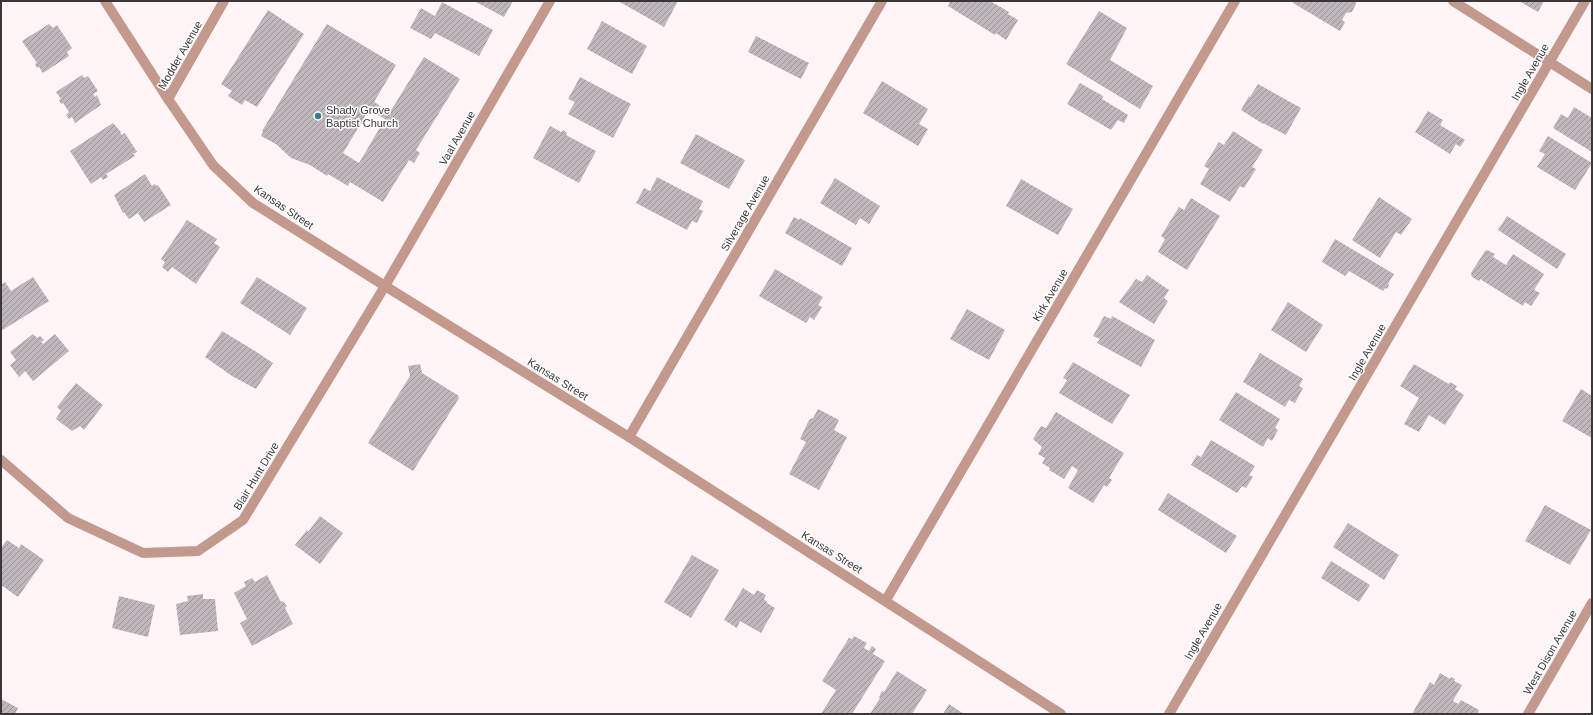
<svg xmlns="http://www.w3.org/2000/svg" width="1593" height="715" viewBox="0 0 1593 715" font-family="Arial,sans-serif">
	<defs>
		<pattern id="building-hatch" width="6" height="6" patternUnits="userSpaceOnUse"><rect width="6" height="6" fill="#bfb7bc"/><path d="M-1 1l2-2M0 6l6-6M5 7l2-2" fill="none" stroke="#9c969a"/></pattern>
	</defs>
	<rect width="100%" height="100%" fill="#fff5f7"/>
	<path fill="url(#building-hatch)" fill-rule="evenodd" d="M474 1H513L504 17Z
		M618 1H678L664 27Z
		M946 1H990L1009 12 1008 14 1018 20 1006 40 996 33 995 35 948 6 950 3Z
		M1294 1H1356V4L1352 12 1346 13 1342 20 1345 22 1340 31 1293 3Z
		M1519 1H1544L1538 12Z
		M442 2 493 30 479 56 435 33 431 39 410 28 421 8 435 16Z
		M268 10 304 34 257 107 245 100 242 105 228 96 232 91 221 84Z
		M1099 11 1127 28 1110 60 1153 86 1140 109 1066 64Z
		M602 21 647 46 632 74 587 49Z
		M49 24 53 28 57 25 72 48 67 52 69 56 43 73 39 67 37 68 35 64 37 63 22 41Z
		M327 24 396 65 374 102 390 112 424 57 460 79 416 150 420 153 414 163 409 160 383 202 350 182 348 186 328 174 327 176 310 165 291 158 276 144 261 136 263 132 262 131ZM369 110 385 119 359 163 343 153Z
		M756 36 809 63 801 79 748 52Z
		M82 75 84 78 88 76 98 91 93 94 95 97 97 95 101 105 75 123 72 117 69 119 66 115 69 112 63 103 61 104 59 100 61 99 56 92Z
		M580 77 631 104 613 138 568 114 575 102 568 99Z
		M882 81 928 109 919 124 928 129 918 146 863 113Z
		M1080 83 1103 96 1102 99 1128 115 1124 123 1118 120 1111 130 1067 104Z
		M1258 84 1301 108 1286 135 1263 123V124L1241 110 1249 96 1250 97Z
		M1574 107 1592 118V152L1553 128 1561 114 1568 118Z
		M1428 111 1443 120 1440 125 1465 140 1460 147 1456 144 1450 154 1415 132Z
		M113 123 121 132H120L122 135 125 133 137 152 133 154 135 156 106 174 108 177 103 180 101 177 91 184 70 151Z
		M550 126 561 132 563 130 567 133 566 135 596 151 579 183 533 158Z
		M1233 131 1263 150 1252 167 1256 169 1244 188 1240 186 1230 202 1200 184 1209 169 1204 166 1219 142 1224 145Z
		M696 134 745 160 729 189 680 163Z
		M1548 136 1592 163 1575 190 1537 167 1545 154 1539 151Z
		M145 174 152 186 155 184 156 186 158 185 171 205 144 222 138 213 129 219 124 212 123 213 114 195Z
		M657 177 703 201 699 209 703 211 697 223 692 221 687 230 636 203 644 188 650 191Z
		M835 178 880 206 869 224 860 218 856 225 820 203Z
		M1021 179 1073 209 1058 235 1006 206Z
		M1379 197 1412 219 1401 235 1396 232 1380 258 1352 240Z
		M1191 198 1220 216 1187 270 1158 252 1165 239 1161 236 1179 207 1184 210Z
		M1507 216 1566 254 1557 269 1498 230Z
		M794 217 799 220 800 218 852 248 842 266 785 233Z
		M187 220 217 239 214 243 220 247 196 284 172 267 168 272 162 267 165 262 161 259Z
		M1335 239 1394 274 1388 284 1389 285 1387 289 1385 288 1383 291 1349 271 1345 276 1322 262Z
		M1487 250 1495 254 1493 257 1506 265 1513 254 1544 274 1534 290 1540 293 1531 306 1525 302 1523 306 1480 279 1479 281 1472 277 1471 273 1485 251Z
		M775 269 823 297 818 305 822 307 814 320 810 317 806 323 759 296Z
		M1147 275 1169 290 1164 298 1168 301 1154 324 1119 302 1136 279 1142 282Z
		M33 277 49 301 1 331V285L5 282 11 291Z
		M257 277 307 308 290 335 240 303Z
		M1288 302 1323 325 1306 352 1271 330Z
		M967 309 1005 330 989 360 950 339Z
		M1104 316 1111 319 1112 316 1155 340 1141 367 1097 343 1100 339 1093 336Z
		M222 331 255 351 273 363 256 389 232 376 205 357Z
		M33 334 37 338 40 336 44 340 41 342 43 344 55 334 69 351 33 381 25 371 19 377 10 365 16 360 10 352Z
		M1260 353 1303 379 1299 386 1303 388 1295 403 1289 400 1285 407 1243 382Z
		M1073 362 1130 395 1112 424 1059 393 1067 380 1063 378Z
		M420 364 422 373 459 396 458 397 459 398 413 471 368 443 410 376 408 366Z
		M1414 364 1449 384 1450 382 1457 386 1455 389 1464 395 1445 425 1429 415 1419 432 1404 424 1419 398 1400 386Z
		M76 383 103 405 84 430 80 426 72 431 56 419 61 411 57 407Z
		M1581 389 1592 396V438L1562 421Z
		M1236 392 1280 419 1275 428 1278 430 1272 441 1268 438 1263 447 1219 420Z
		M818 409 839 420 834 430 847 437 819 490 789 474 806 442 800 439 807 424 810 419 813 418Z
		M1056 412 1124 453 1109 478 1112 480 1107 487 1104 485 1093 503 1068 488 1078 470 1072 466 1064 479 1049 470 1050 468 1042 463 1045 458 1038 454 1042 447 1033 439 1041 426 1046 428Z
		M1211 440 1255 466 1249 475 1253 477 1246 488 1242 486 1237 493 1191 465 1197 455 1201 457Z
		M1168 493 1237 536 1226 553 1158 510Z
		M1545 505 1591 530 1570 565 1525 541Z
		M320 516 343 533 320 564 295 545 307 530 308 532Z
		M1348 523 1399 555 1384 580 1333 547Z
		M7 540 19 548 21 544 44 560 18 597 1 585V548Z
		M692 555 719 570 691 618 664 602Z
		M1331 561 1370 585 1359 602 1321 578Z
		M267 575 281 602 283 601 287 606 285 608 293 624 252 646 240 623 247 619 234 593 246 586 244 582 252 578 255 582Z
		M743 588 754 595 757 590 766 595 764 599 767 602V603L775 608 761 633 740 621 737 628 724 620Z
		M203 594V599H215L218 631 180 635 176 604 188 601 187 596Z
		M119 596 155 605 148 637 112 628Z
		M854 636 867 643 864 648 869 651 872 646 876 649 873 654 885 661 852 714H821L836 690 822 681 849 638 852 639Z
		M897 671 927 690 912 714H870L880 698 879 697 882 691 884 692Z
		M1440 673 1450 679 1451 677 1455 679 1454 681 1462 685 1453 701 1458 704 1461 700 1479 710 1477 714H1412L1430 682 1434 685Z
		M1 699 18 708 15 714H1Z
		M949 704 964 714H943Z"/>
	<g fill="none" stroke-linecap="round" stroke-linejoin="round">
		<path stroke="#c3998d" stroke-width="10" d="M1453 1 1592 89
			M168 99 224 1
			M629 437 882 1
			M1 460 68 518 143 553 198 551 243 520 385 286 550 1
			M886 600 1235 1
			M1169 714 1585 1
			M1528 714 1592 603"/>
		<path stroke="#c3998d" stroke-width="10" d="M105 1 168 99 213 165 253 203 385 286 629 437 1061 714"/>
	</g>
	<circle fill="#3a7b8e" stroke="#fff" stroke-width="1.5" cx="318" cy="116" r="4"/>
	<g text-anchor="middle" stroke-width="3" stroke-linejoin="round" paint-order="stroke">
		<g font-size="11" fill="#3b3738" stroke="#fff">
			<text transform="translate(180 55) rotate(-60)" y="4">Modder Avenue</text>
			<text transform="translate(1530 72) rotate(-60)" y="4">Ingle Avenue</text>
			<text transform="translate(457 138) rotate(-60)" y="4">Vaal Avenue</text>
			<text transform="translate(284 207) rotate(34)" y="4">Kansas Street</text>
			<text transform="translate(745 213) rotate(-60)" y="4">Silverage Avenue</text>
			<text transform="translate(1050 295) rotate(-60)" y="4">Kirk Avenue</text>
			<text transform="translate(1367 352) rotate(-60)" y="4">Ingle Avenue</text>
			<text transform="translate(558 379) rotate(32)" y="4">Kansas Street</text>
			<text transform="translate(256 476) rotate(-59)" y="4">Blair Hunt Drive</text>
			<text transform="translate(832 552) rotate(32)" y="4">Kansas Street</text>
			<text transform="translate(1203 631) rotate(-60)" y="4">Ingle Avenue</text>
			<text transform="translate(1550 652) rotate(-60)" y="4">West Dison Avenue</text>
		</g>
		<g font-size="11" fill="#3b3738" stroke="#fff" text-anchor="start">
			<text x="326" y="114">Shady Grove<tspan x="326" dy="13">Baptist Church</tspan></text>
		</g>
	</g>
	<rect width="1593" height="715" fill="none" stroke="#3b3738" stroke-width="4"/>
</svg>
